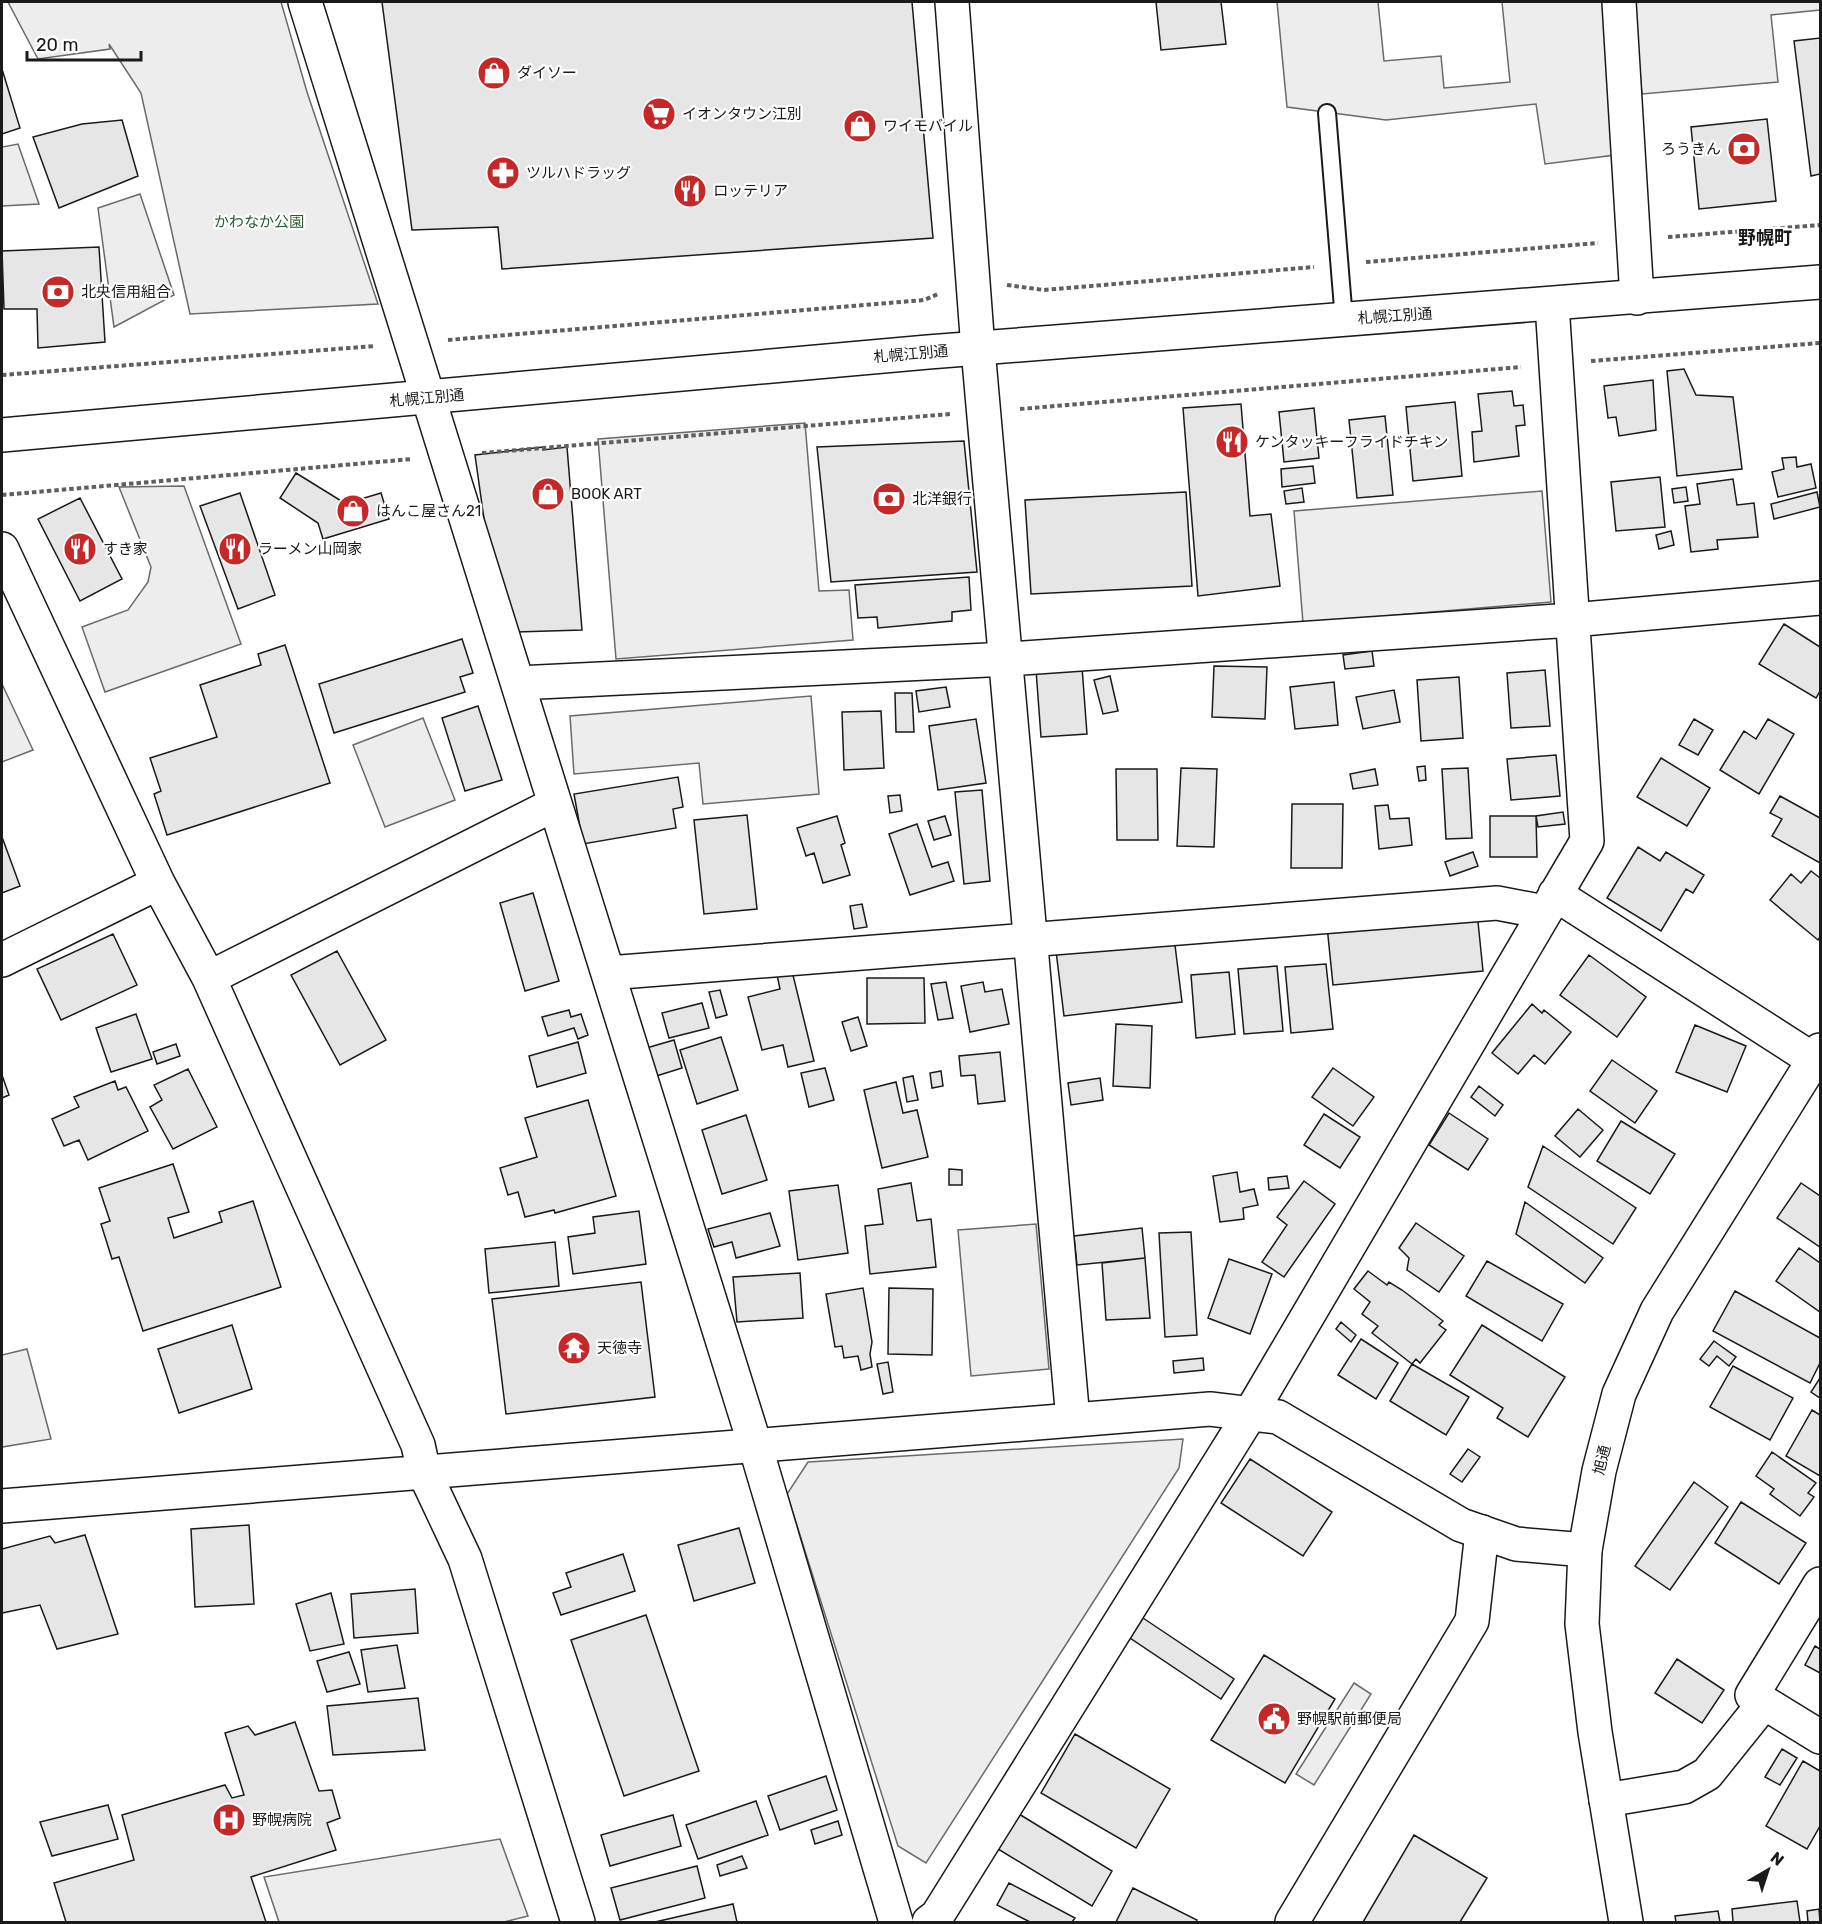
<svg xmlns="http://www.w3.org/2000/svg" width="1822" height="1924" viewBox="0 0 1822 1924" font-family="Rubik,'Noto Sans JP',sans-serif">
	<rect width="100%" height="100%" fill="#fff"/>
	<path fill="#ededed" stroke="#6a6a6a" stroke-width="1.5" d="M8 2H281L307 92 378 304 190 314 141 93 109 44 110 49 38 59Z
		M1277 2H1378L1384 61 1441 56 1444 88 1510 82 1502 2H1605L1615 155 1545 164 1536 104 1386 120 1287 107Z
		M1633 2H1820V10L1771 15 1778 82 1642 94Z
		M18 144 39 204 2 206V147Z
		M140 194 174 295 114 327 98 208Z
		M805 423 819 591 849 590 853 640 616 659 598 439Z
		M184 486 241 644 105 692 82 627 128 610 148 582 151 567 119 487Z
		M1542 491 1551 602 1303 623 1294 511Z
		M2 684 33 750 2 762Z
		M811 696 819 794 703 804 699 763 574 774 570 716Z
		M423 718 455 800 385 827 353 745Z
		M1036 1224 1049 1369 971 1376 958 1230Z
		M27 1349 51 1439 2 1447V1355Z
		M1183 1439 1179 1468 926 1863 898 1846 787 1494 808 1462Z
		M1354 1683 1371 1694 1314 1785 1296 1774Z
		M500 1839 528 1916 504 1922H279L264 1877Z"/>
	<path fill="#e6e6e6" stroke="#1a1a1a" stroke-width="1.5" d="M382 2H912L933 238 502 269 498 227 412 230Z
		M1156 2H1221L1226 44 1161 50Z
		M1820 38V174L1811 176 1794 41Z
		M2 69 20 128 2 134Z
		M1767 119 1776 201 1699 209 1691 127Z
		M122 120 138 176 59 208 33 137 82 124Z
		M99 247 105 342 38 348 37 309H4L2 251Z
		M1684 369 1696 395 1733 397 1742 469 1677 476 1667 371Z
		M1653 380 1656 430 1619 436 1616 417 1608 418 1604 386Z
		M1512 391 1514 406 1523 405 1525 425 1516 426 1519 456 1474 462 1472 432 1482 431 1478 394Z
		M1455 402 1462 476 1413 481 1406 407Z
		M1241 404 1250 516 1271 514 1280 586 1198 596 1183 408Z
		M1314 408 1319 458 1284 462 1279 412Z
		M1385 416 1393 495 1357 498 1349 420Z
		M964 441 977 572 831 582 817 447Z
		M543 447V450L567 447 582 630 516 632 485 526 475 455Z
		M1796 457 1797 467 1811 464 1816 488 1778 497 1772 472 1784 469 1782 458Z
		M1313 466 1315 483 1282 487 1281 469Z
		M296 473 343 502 341 505 381 493 389 519 323 539 318 523 280 498Z
		M1660 477 1665 527 1616 531 1611 482Z
		M1733 479 1737 505 1754 503 1758 537 1717 540 1718 549 1691 552 1685 506 1700 504 1697 484Z
		M1686 487 1688 501 1674 503 1672 489Z
		M1302 488 1304 502 1286 504 1284 491Z
		M1186 492 1192 586 1031 594 1025 500Z
		M1817 492 1820 507 1774 519 1771 504Z
		M240 493 275 595 238 609 200 506Z
		M80 498 122 579 80 601 38 519Z
		M1671 531 1674 545 1659 549 1656 535Z
		M969 577 971 610 952 612V621L878 628 877 617 858 618 855 585Z
		M1784 624 1820 647V691L1816 698 1759 664Z
		M462 639 473 673 460 677 465 692 334 733 319 684Z
		M285 645 330 783 167 835 154 794 161 791 150 758 217 737 200 685 261 665 258 654Z
		M1372 651 1374 666 1345 669 1343 655Z
		M1214 666 1267 667 1265 719 1212 717Z
		M1082 667 1087 734 1041 737 1036 670Z
		M1545 670 1550 726 1511 728 1507 673Z
		M1110 676 1118 711 1103 714 1094 680Z
		M1459 677 1463 738 1421 741 1417 680Z
		M1334 682 1338 725 1295 729 1290 687Z
		M946 687 950 707 919 712 916 691Z
		M1394 690 1400 722 1363 729 1356 697Z
		M895 693H912L914 732H896Z
		M478 706 502 780 465 791 442 718Z
		M881 711 884 768 844 770 842 712Z
		M976 719 986 783 938 790 929 726Z
		M1694 719 1713 730 1698 755 1679 745Z
		M1768 719 1794 734 1759 794 1720 770 1744 731 1756 739Z
		M1556 755 1560 796 1511 800 1507 759Z
		M1661 758 1710 788 1687 826 1637 797Z
		M1425 766 1426 780 1419 781 1417 767Z
		M1181 768 1217 769 1214 847 1177 846Z
		M1468 768 1472 838 1446 839 1442 769Z
		M1116 769H1157L1158 840H1117Z
		M1375 769 1378 785 1353 789 1350 774Z
		M678 777 683 807 673 809 676 828 583 844 574 794Z
		M982 790 990 881 964 884 955 792Z
		M900 795 902 811 890 813 888 796Z
		M1780 796 1820 818V863L1772 836 1782 819 1770 813Z
		M1292 804H1343L1342 868H1291Z
		M1388 805 1390 819 1409 818 1412 845 1379 849 1375 806Z
		M1563 812 1565 824 1538 827 1536 816Z
		M747 815 757 909 704 914 694 820Z
		M837 816 845 843 841 845 850 875 823 883 814 853 806 856 797 828Z
		M945 816 951 835 934 840 928 821Z
		M1490 816H1536L1537 857H1490Z
		M917 824 932 867 948 862 954 881 910 895 889 834Z
		M2 837 20 886 2 893Z
		M1638 847 1660 861 1666 852 1704 875 1693 893 1686 889 1661 931 1607 898Z
		M1473 852 1478 866 1450 876 1445 862Z
		M1811 871 1820 878V937L1818 940 1770 900 1791 874 1801 883Z
		M533 893 559 981 525 991 500 903Z
		M862 904 867 927 854 929 850 906Z
		M1477 912 1483 971 1333 985 1327 926Z
		M113 934 137 985 61 1020 37 969Z
		M1174 937 1182 1002 1064 1016 1056 951Z
		M337 951 386 1040 340 1065 291 975Z
		M1589 955 1646 997 1617 1037 1560 995Z
		M1326 964 1333 1029 1291 1033 1285 967Z
		M1277 966 1283 1031 1244 1034 1238 969Z
		M791 967 814 1061 788 1067 783 1045 762 1050 748 997 780 989 776 970Z
		M1229 972 1235 1034 1196 1038 1191 975Z
		M867 978H924L925 1023 867 1024Z
		M946 982 953 1018 938 1020 931 984Z
		M983 982 985 992 1002 989 1009 1024 970 1032 961 986Z
		M720 990 727 1015 716 1018 709 992Z
		M702 1003 709 1028 669 1038 662 1013Z
		M1532 1004 1542 1013 1544 1010 1571 1032 1545 1064 1534 1055 1518 1074 1492 1053Z
		M569 1010 571 1017 581 1014 588 1035 578 1039 574 1028 548 1036 542 1017Z
		M136 1014 152 1059 111 1072 96 1028Z
		M858 1017 867 1046 851 1051 842 1022Z
		M1116 1024 1152 1026 1150 1088 1113 1086Z
		M1695 1025 1746 1046 1727 1092 1676 1072Z
		M721 1037 738 1090 697 1104 680 1050Z
		M674 1040 682 1068 653 1077 643 1049Z
		M578 1042 586 1073 537 1087 529 1056Z
		M176 1044 180 1056 157 1064 153 1052Z
		M1000 1052 1005 1101 978 1104 975 1075 961 1076 959 1056Z
		M1612 1060 1657 1091 1635 1123 1590 1091Z
		M825 1068 834 1100 809 1107 801 1073Z
		M1333 1068 1374 1097 1353 1126 1312 1097Z
		M188 1069 217 1127 173 1149 150 1107 162 1100 154 1085Z
		M941 1071 943 1086 932 1088 930 1073Z
		M2 1075 9 1095 2 1098Z
		M913 1076 918 1100 907 1102 903 1078Z
		M1100 1078 1103 1100 1071 1105 1068 1083Z
		M115 1081 118 1090 126 1087 148 1131 88 1160 79 1140 64 1146 52 1119 79 1107 74 1097Z
		M896 1082 903 1113 917 1110 928 1157 882 1168 864 1090Z
		M1479 1086 1503 1105 1495 1116 1471 1097Z
		M588 1100 616 1196 555 1213 554 1210 525 1217 518 1192 508 1195 500 1168 537 1157 525 1118Z
		M1578 1109 1603 1130 1580 1157 1555 1136Z
		M1449 1113 1488 1139 1468 1170 1429 1145Z
		M1324 1114 1360 1137 1340 1168 1304 1145Z
		M746 1115 767 1180 722 1194 702 1130Z
		M1621 1121 1675 1154 1650 1194 1597 1161Z
		M1543 1146 1636 1208 1613 1244 1528 1187Z
		M173 1164 189 1212 168 1218 174 1238 222 1222 219 1212 253 1201 281 1287 143 1331 119 1257 112 1259 101 1224 110 1221 99 1188Z
		M949 1169 962 1170V1185H949Z
		M1237 1172 1240 1192 1254 1189 1258 1205 1243 1208 1244 1219 1220 1222 1213 1176Z
		M1287 1176 1289 1188 1269 1190 1268 1178Z
		M1304 1181 1335 1204 1284 1277 1262 1262 1287 1225 1277 1217Z
		M911 1183 917 1221 931 1219 936 1267 870 1274 865 1226 883 1224 878 1189Z
		M1801 1183 1820 1196V1247L1777 1218Z
		M838 1185 848 1253 798 1260 789 1191Z
		M1525 1202 1603 1258 1585 1283 1516 1234Z
		M639 1211 646 1264 573 1274 568 1237 595 1233 593 1217Z
		M770 1213 780 1246 736 1258 732 1242 714 1247 708 1229Z
		M1416 1223 1464 1256 1439 1292 1407 1270 1409 1258 1399 1248Z
		M1142 1228 1145 1258 1077 1265 1074 1236Z
		M1191 1232 1197 1335 1165 1337 1159 1233Z
		M555 1242 559 1286 489 1293 485 1249Z
		M1799 1248 1820 1263V1312L1776 1281Z
		M1145 1258 1150 1318 1106 1320 1102 1263Z
		M1229 1259 1272 1274 1250 1334 1208 1318Z
		M1487 1261 1563 1304 1542 1341 1466 1296Z
		M1368 1271 1387 1285 1389 1282 1402 1290 1443 1321 1439 1325 1446 1330 1420 1363 1416 1359 1412 1364 1372 1333 1378 1326 1362 1314 1370 1302 1354 1289Z
		M800 1273 803 1318 737 1322 733 1277Z
		M641 1282 655 1397 506 1414 492 1299Z
		M863 1288 872 1342 870 1354 872 1367 861 1370 858 1356 844 1358 842 1346 835 1347 826 1294Z
		M889 1288 933 1289 932 1355 888 1354Z
		M1735 1291 1820 1338V1363L1810 1383 1713 1331Z
		M1341 1322 1356 1335 1351 1342 1336 1329Z
		M232 1325 252 1389 179 1413 158 1349Z
		M1482 1325 1565 1377 1528 1437 1497 1418 1503 1408 1450 1375Z
		M1361 1339 1398 1363 1376 1399 1338 1375Z
		M1714 1341 1736 1357 1729 1366 1717 1356 1709 1366 1700 1359Z
		M1203 1358 1204 1370 1174 1373 1173 1361Z
		M888 1362 893 1392 883 1394 877 1364Z
		M1412 1364 1469 1397 1446 1435 1390 1401Z
		M1733 1366 1793 1398 1770 1440 1710 1407Z
		M1820 1378V1398L1811 1392Z
		M1812 1410 1820 1415V1476L1786 1456Z
		M1468 1449 1480 1457 1462 1482 1450 1474Z
		M1772 1452 1816 1483 1808 1493 1814 1497 1800 1516 1770 1494 1774 1489 1756 1476Z
		M1250 1459 1332 1512 1303 1556 1221 1503Z
		M1694 1482 1728 1507 1670 1590 1635 1566Z
		M1741 1502 1806 1543 1779 1584 1715 1543Z
		M249 1525 254 1604 195 1607 191 1529Z
		M739 1528 755 1583 694 1601 678 1545Z
		M85 1535 118 1634 57 1649 40 1605 2 1613V1549L50 1536 55 1543Z
		M623 1554 635 1591 561 1615 553 1593 571 1587 566 1573Z
		M415 1589 418 1633 354 1638 351 1594Z
		M331 1593 344 1644 310 1651 296 1604Z
		M646 1615 699 1771 624 1796 571 1640Z
		M1143 1618 1234 1679 1221 1699 1130 1638Z
		M397 1645 405 1688 368 1692 361 1650Z
		M1815 1646 1820 1649V1673L1805 1665Z
		M349 1652 360 1684 327 1692 317 1661Z
		M1264 1655 1335 1699 1285 1783 1211 1740Z
		M1677 1659 1724 1690 1702 1723 1655 1693Z
		M418 1698 425 1750 333 1755 327 1706Z
		M295 1722 319 1791 332 1790 340 1818 327 1823 336 1850 251 1877 266 1922H66L54 1883 134 1860 122 1815 225 1785 232 1798 244 1795 225 1733 248 1726 255 1735Z
		M1075 1734 1170 1789 1136 1848 1041 1793Z
		M1782 1749 1797 1758 1780 1785 1765 1777Z
		M1803 1761 1820 1771V1826L1807 1849 1766 1826Z
		M826 1776 837 1810 780 1830 768 1796Z
		M756 1801 768 1835 698 1859 686 1825Z
		M108 1805 118 1839 52 1856 40 1822Z
		M1019 1814 1112 1871 1092 1906 998 1849Z
		M673 1815 681 1846 610 1866 601 1835Z
		M838 1821 842 1835 815 1844 811 1830Z
		M1414 1835 1487 1878 1460 1922H1363Z
		M742 1856 747 1868 720 1876 717 1865Z
		M697 1866 705 1898 620 1920 611 1888Z
		M1009 1883 1075 1918 1072 1922H1030L997 1905Z
		M1133 1888 1197 1920 1196 1922H1116Z
		M1797 1901 1800 1922H1733L1732 1909Z
		M733 1904 737 1922H655Z
		M1819 1909 1820 1922H1808L1807 1911Z
		M1718 1911 1720 1922H1676L1675 1916Z"/>
	<g fill="none" stroke-linecap="round" stroke-linejoin="round">
		<g stroke="#1a1a1a" stroke-width="20">
			<path id="lane" d="M1327 113 1344 320"/>
		</g>
		<g stroke="#1a1a1a" stroke-width="36">
			<path id="street" d="M305 2 755 1445 896 1922
				M952 2 978 349 1073 1420
				M1619 2 1637 298
				M2 549 158 883 209 978 418 1445 424 1472 465 1559 578 1922
				M518 683 1008 659 1572 620 1820 598
				M1555 894 1820 1064
				M2 960 158 883
				M608 973 1497 903 1544 912
				M209 978 555 804
				M2 1506 1210 1409 1278 1417 1461 1525 1516 1544 1585 1550
				M1820 1584 1752 1695 1820 1737
				M1606 1800 1684 1787 1707 1774 1764 1703
				M929 1922 937 1916 1250 1414 1587 841 1552 304"/>
		</g>
		<g stroke="#1a1a1a" stroke-width="36">
			<path id="secondary" d="M1292 1922 1472 1621 1482 1532
				M1626 1922 1595 1732 1582 1624 1585 1550 1599 1471 1619 1394 1657 1311 1820 1050"/>
		</g>
		<g stroke="#1a1a1a" stroke-width="36">
			<path id="highway" d="M2 435 928 352 1820 282"/>
		</g>
		<path stroke="#5f5f5f" stroke-width="4" stroke-dasharray="4.5 3" stroke-linecap="butt" d="M1668 237 1820 225
			M1366 262 1598 243
			M1007 285 1044 290 1314 267
			M448 340 924 300 938 294
			M1591 361 1820 343
			M2 375 375 346
			M1020 409 1521 367
			M482 453 950 414
			M2 495 412 459"/>
		<use href="#lane" stroke="#fff" stroke-width="16"/>
		<use href="#street" stroke="#fff" stroke-width="33"/>
		<use href="#secondary" stroke="#fff" stroke-width="33"/>
		<use href="#highway" stroke="#fff" stroke-width="33"/>
	</g>
	<defs>
		<g id="shop-disc" transform="scale(1.725)"><circle r="9.5" fill="#c62828" stroke="#fff"/><path d="M-5-2.5h2.3a2.7 3.5 0 0 1 5.4 0H5L5.5 6h-11ZM-1.5-2.5h3a1.5 2.3 0 0 0-3 0Z" fill="#fff"/></g>
		<g id="supermarket-disc" transform="scale(1.725)"><circle r="9.5" fill="#c62828" stroke="#fff"/><path d="M-6-5.5h2.5l.6 2H6L4.5 2H-2.5L-4.4-4H-6ZM-1.5 3.2a1.3 1.3 0 1 0 .1 0ZM3 3.2a1.3 1.3 0 1 0 .1 0Z" fill="#fff"/></g>
		<g id="bank-disc" transform="scale(1.725)"><circle r="9.5" fill="#c62828" stroke="#fff"/><path d="M-6-4H6V4H-6ZM0-2.3a2.3 2.3 0 1 0 0 4.6a2.3 2.3 0 1 0 0-4.6Z" fill="#fff"/></g>
		<g id="pharmacy-disc" transform="scale(1.725)"><circle r="9.5" fill="#c62828" stroke="#fff"/><path d="M-2-6h4v4h4v4h-4v4h-4v-4h-4v-4h4Z" fill="#fff"/></g>
		<g id="restaurant-disc" transform="scale(1.725)"><circle r="9.5" fill="#c62828" stroke="#fff"/><path d="M-5-6h1v4h1v-4h1v4h1v-4h1v5L-1.5 .5V6h-2V.5L-5-1ZM5-6V6H3V1.5H1.5Q1.5-4 5-6Z" fill="#fff"/></g>
		<g id="temple-disc" transform="scale(1.725)"><circle r="9.5" fill="#c62828" stroke="#fff"/><path d="M0-6L5-2H3V0L6.5 2.5H4V6H1.5V3h-3V6H-4V2.5H-6.5L-3 0V-2H-5Z" fill="#fff"/></g>
		<g id="civic-disc" transform="scale(1.725)"><circle r="9.5" fill="#c62828" stroke="#fff"/><path d="M-.6-6.5H3V-4.5H.6V-3L4-1V1h2V6H-6V1h2V-1L-.6-3ZM-1.2 2.5V6h2.4V2.5Z" fill="#fff"/></g>
		<g id="hospital-disc" transform="scale(1.725)"><circle r="9.5" fill="#c62828" stroke="#fff"/><path d="M-5-5h3v3.5h4V-5h3V5h-3V1.5h-4V5h-3Z" fill="#fff"/></g>
	</defs>
	<g fill-rule="evenodd">
		<use href="#shop-disc" x="494" y="73"/>
		<use href="#supermarket-disc" x="659" y="114"/>
		<use href="#shop-disc" x="860" y="126"/>
		<use href="#bank-disc" x="1744" y="149"/>
		<use href="#pharmacy-disc" x="503" y="173"/>
		<use href="#restaurant-disc" x="690" y="191"/>
		<use href="#bank-disc" x="58" y="292"/>
		<use href="#restaurant-disc" x="1232" y="442"/>
		<use href="#shop-disc" x="548" y="494"/>
		<use href="#bank-disc" x="889" y="499"/>
		<use href="#shop-disc" x="353" y="511"/>
		<use href="#restaurant-disc" x="80" y="549"/>
		<use href="#restaurant-disc" x="235" y="549"/>
		<use href="#temple-disc" x="574" y="1348"/>
		<use href="#civic-disc" x="1274" y="1719"/>
		<use href="#hospital-disc" x="229" y="1820"/>
	</g>
	<g text-anchor="middle" stroke-width="4.5" stroke-linejoin="round" paint-order="stroke">
		<g font-size="15" fill="#1a1a1a" stroke="#fff" text-anchor="start">
			<text x="517" y="78">ダイソー</text>
			<text x="682" y="119">イオンタウン江別</text>
			<text x="883" y="131">ワイモバイル</text>
			<text x="1721" y="154" text-anchor="end">ろうきん</text>
			<text x="526" y="178">ツルハドラッグ</text>
			<text x="713" y="196">ロッテリア</text>
			<text x="81" y="297">北央信用組合</text>
			<text x="1255" y="447">ケンタッキーフライドチキン</text>
			<text x="571" y="499">BOOK ART</text>
			<text x="912" y="504">北洋銀行</text>
			<text x="376" y="516">はんこ屋さん21</text>
			<text x="103" y="554">すき家</text>
			<text x="258" y="554">ラーメン山岡家</text>
			<text x="597" y="1353">天徳寺</text>
			<text x="1297" y="1724">野幌駅前郵便局</text>
			<text x="252" y="1825">野幌病院</text>
		</g>
		<g font-size="15" fill="#2b5a34" stroke="#fff">
			<text x="259" y="227">かわなか公園</text>
		</g>
		<g font-size="15" fill="#1a1a1a" stroke="#fff">
			<text transform="translate(1395 316) rotate(-4)" y="5">札幌江別通</text>
			<text transform="translate(911 354) rotate(-5)" y="5">札幌江別通</text>
			<text transform="translate(427 398) rotate(-5)" y="5">札幌江別通</text>
			<text transform="translate(1602 1460) rotate(-76)" y="5">旭通</text>
		</g>
		<g font-size="18" font-weight="bold" fill="#1a1a1a" stroke="#fff">
			<text x="1765" y="244">野幌町</text>
		</g>
	</g>
	<rect width="1822" height="1924" fill="none" stroke="#1a1a1a" stroke-width="6"/>
	<g transform="translate(1768 1870) rotate(39)" stroke="#ffffff" stroke-width="4.5" paint-order="stroke">
	<path d="M0-4.5L10 22L0 15L-10 22Z" fill="#1a1a1a"/>
	<text y="-9" font-size="16" font-weight="bold" text-anchor="middle" fill="#1a1a1a">N</text>
	</g>
	<path d="M27 51v9h114v-9" fill="none" stroke="#1a1a1a" stroke-width="3"/>
	<text x="36" y="51" font-size="18" fill="#1a1a1a" stroke="#ffffff" stroke-width="4.5" paint-order="stroke">20 m</text>
</svg>
